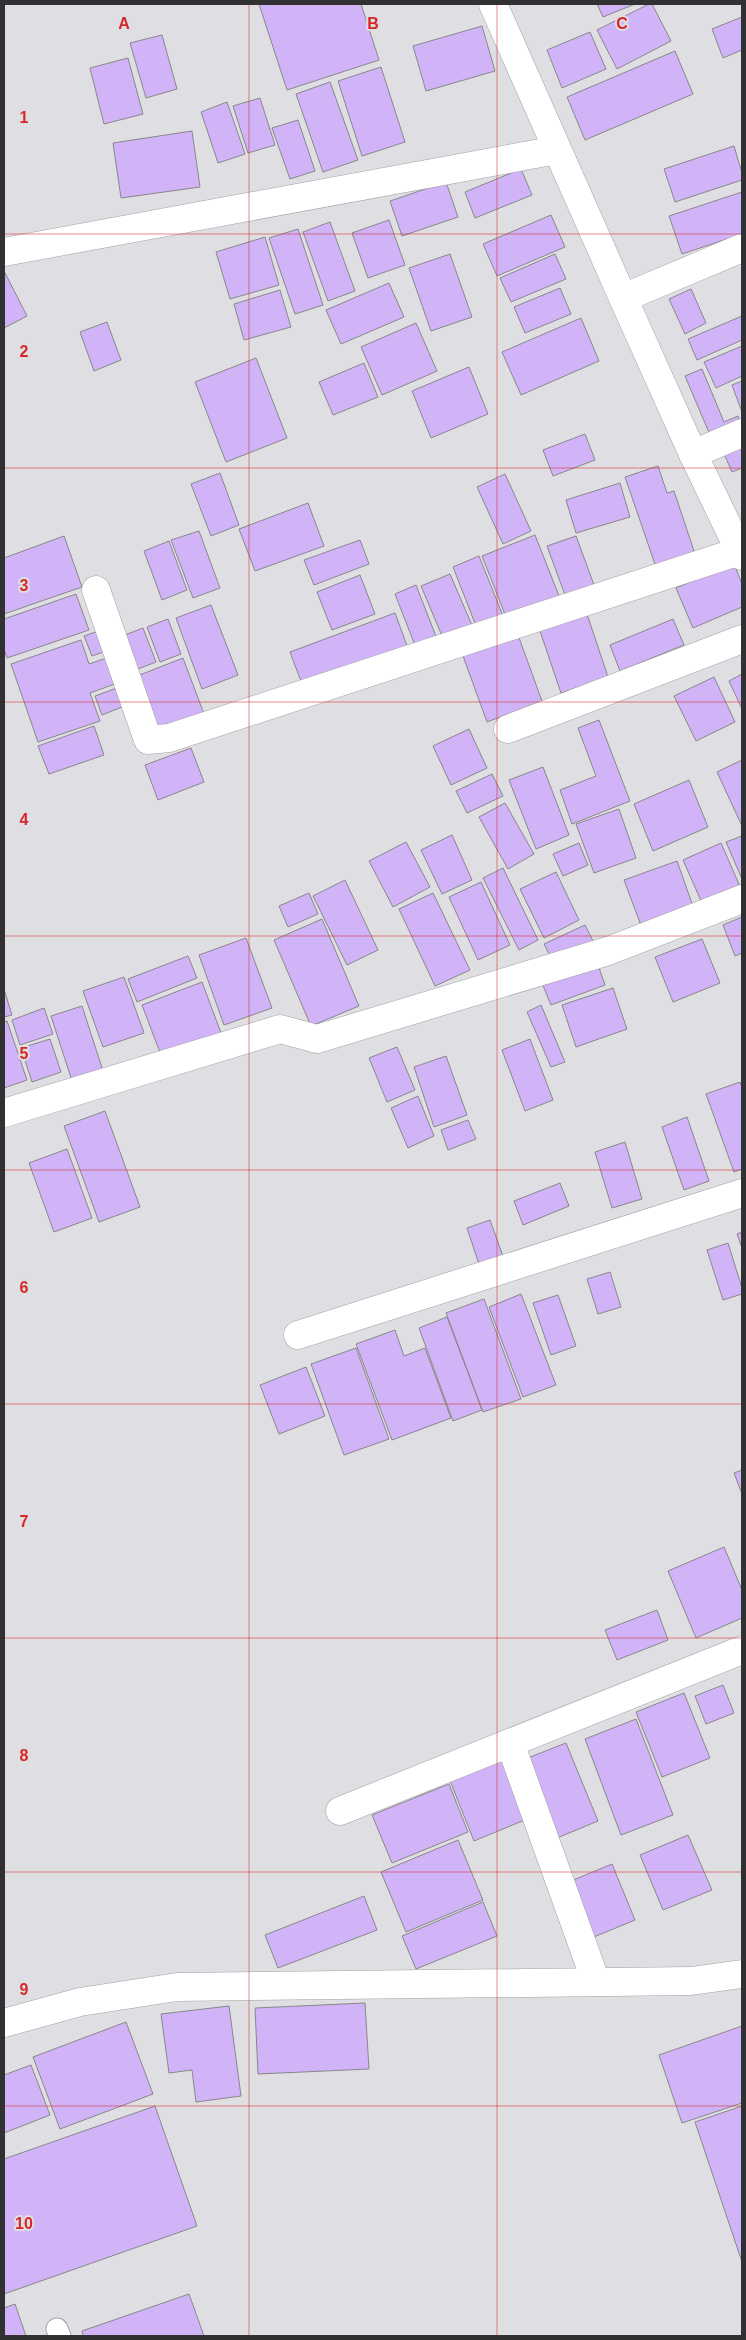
<svg xmlns="http://www.w3.org/2000/svg" width="746" height="2340" viewBox="0 0 746 2340" font-family="Arial,sans-serif">
	<rect width="100%" height="100%" fill="#dfdee2"/>
	<path fill="#d1b4f7" stroke="#88878b" d="M259 4H361L379 60 287 90Z
		M597 4H635L603 17Z
		M649 4H652L671 41 617 69 597 30Z
		M742 17V50L723 58 712 29Z
		M482 26 495 71 426 91 413 46Z
		M590 32 606 69 562 88 547 50Z
		M162 35 177 89 146 98 130 43Z
		M675 51 693 94 585 140 567 97Z
		M128 58 143 114 104 124 90 68Z
		M381 67 405 142 362 156 338 81Z
		M330 82 358 160 323 172 296 94Z
		M260 98 275 145 248 153 233 106Z
		M227 102 245 154 218 163 201 112Z
		M298 120 315 171 290 179 272 128Z
		M192 131 200 187 121 198 113 143Z
		M734 146 742 173V180L675 202 664 169Z
		M521 169 532 195 475 218 465 192Z
		M446 182 458 217 402 236 390 201Z
		M742 192V234L682 254 669 216Z
		M551 215 565 247 497 276 483 244Z
		M389 220 405 265 368 278 352 233Z
		M330 222 355 291 328 301 303 232Z
		M298 229 323 305 295 314 269 238Z
		M265 237 279 285 230 299 216 252Z
		M450 254 472 317 431 331 409 268Z
		M555 254 566 279 511 302 500 278Z
		M4 271 27 316 4 328Z
		M389 283 404 317 341 344 326 310Z
		M560 288 571 314 525 333 514 307Z
		M691 289 706 323 685 334 669 299Z
		M280 290 291 327 244 340 234 304Z
		M742 316V340L697 360 688 339Z
		M581 318 599 361 521 395 502 352Z
		M107 322 121 360 94 371 80 332Z
		M416 323 437 371 382 395 361 347Z
		M742 346V376L716 388 704 362Z
		M256 358 287 438 226 462 195 382Z
		M364 363 378 397 333 415 319 382Z
		M469 367 488 414 431 438 412 391Z
		M702 369 724 422 738 416 742 426 713 442 685 376Z
		M742 381V412L732 385Z
		M585 434 595 460 553 476 543 450Z
		M742 441V468L732 472 722 449Z
		M658 466 667 493 674 491 697 560 658 573 625 477Z
		M220 473 239 525 211 536 191 484Z
		M505 474 531 531 503 544 477 487Z
		M620 483 630 517 576 533 566 500Z
		M308 503 324 546 255 571 239 529Z
		M199 531 220 588 193 598 171 540Z
		M535 535 561 601 508 622 482 556Z
		M64 536 82 587 4 614V558Z
		M576 536 597 593 568 603 547 546Z
		M360 540 369 564 314 585 304 560Z
		M169 541 187 590 162 600 144 551Z
		M479 556 505 621 478 631 453 567Z
		M734 564 742 584V607L693 628 676 588Z
		M450 574 474 630 445 643 421 586Z
		M360 575 375 614 332 630 317 592Z
		M416 585 439 644 418 653 395 594Z
		M76 594 89 630 7 658 4 649V619Z
		M211 605 238 675 202 689 176 618Z
		M395 613 410 654 305 692 290 652Z
		M587 614 608 677 561 693 540 631Z
		M168 619 181 654 160 662 147 627Z
		M673 619 684 645 620 671 610 645Z
		M107 628 115 648 92 656 84 636Z
		M143 628 156 662 130 672 117 638Z
		M518 635 542 701 487 722 463 656Z
		M81 640 89 664 115 655 123 681 90 693 100 721 38 742 11 664Z
		M183 658 204 714 153 734 132 678Z
		M742 674V709L729 681Z
		M714 677 735 722 696 741 674 696Z
		M125 685 132 703 102 715 95 696Z
		M599 720 630 801 572 824 560 790 596 776 578 728Z
		M94 726 104 755 49 774 38 746Z
		M469 729 487 768 451 785 433 746Z
		M191 748 204 782 158 800 145 765Z
		M742 760V826L717 772Z
		M543 767 569 835 536 849 509 780Z
		M492 774 503 796 467 813 456 791Z
		M689 780 708 827 653 851 634 804Z
		M505 803 534 854 508 869 479 817Z
		M619 809 636 858 594 873 576 824Z
		M452 835 472 880 442 894 421 850Z
		M742 836V879L726 842Z
		M406 842 430 887 393 907 369 861Z
		M579 843 588 865 563 876 553 854Z
		M721 843 742 891 706 912 683 860Z
		M677 861 694 909 642 928 624 880Z
		M503 868 538 940 519 950 483 878Z
		M556 872 579 920 544 938 520 889Z
		M345 880 378 950 347 965 313 896Z
		M481 882 510 945 478 960 449 897Z
		M309 893 318 914 288 927 279 906Z
		M433 893 470 970 435 986 399 909Z
		M742 917V953L735 956 723 925Z
		M322 919 359 1006 311 1026 274 940Z
		M585 925 594 943 553 962 544 944Z
		M246 938 272 1008 224 1025 199 955Z
		M702 939 720 983 673 1002 655 957Z
		M188 956 197 978 137 1002 128 979Z
		M597 962 605 985 551 1005 542 983Z
		M124 977 144 1033 103 1047 83 991Z
		M202 982 224 1041 164 1063 142 1005Z
		M613 988 627 1029 576 1047 562 1005Z
		M4 989 12 1015 4 1017Z
		M541 1005 565 1062 551 1067 527 1012Z
		M82 1006 103 1071 72 1081 51 1016Z
		M44 1008 53 1034 20 1045 12 1020Z
		M7 1021 27 1080 4 1088V1022Z
		M50 1039 61 1072 32 1082 21 1048Z
		M530 1039 553 1100 525 1111 502 1050Z
		M397 1047 415 1090 387 1102 369 1058Z
		M446 1056 467 1115 434 1127 414 1067Z
		M740 1082 742 1088V1169L734 1172 706 1094Z
		M418 1096 434 1136 408 1148 391 1108Z
		M105 1111 140 1207 99 1222 64 1126Z
		M687 1117 709 1181 684 1190 662 1127Z
		M468 1120 476 1139 448 1150 441 1130Z
		M625 1142 642 1199 612 1208 595 1152Z
		M67 1149 92 1218 54 1232 29 1163Z
		M560 1183 569 1206 523 1225 514 1201Z
		M490 1220 505 1262 481 1270 467 1228Z
		M742 1232V1248L737 1234Z
		M728 1243 742 1288V1294L723 1300 707 1250Z
		M610 1272 621 1307 598 1314 587 1279Z
		M521 1294 556 1385 523 1397 489 1307Z
		M558 1295 576 1346 551 1355 533 1303Z
		M484 1299 521 1399 483 1412 446 1313Z
		M447 1317 482 1410 453 1421 419 1328Z
		M395 1330 404 1356 425 1348 451 1418 392 1440 356 1344Z
		M356 1348 389 1439 344 1455 311 1364Z
		M306 1367 325 1416 279 1434 260 1385Z
		M742 1470V1494L734 1473Z
		M724 1547 742 1590V1618L696 1638 668 1571Z
		M657 1610 668 1640 617 1660 605 1630Z
		M723 1685 734 1713 706 1724 695 1696Z
		M684 1693 710 1758 662 1777 636 1712Z
		M636 1719 673 1815 621 1835 585 1739Z
		M566 1743 598 1821 557 1838 525 1759Z
		M500 1753 527 1819 474 1841 447 1773Z
		M449 1784 468 1832 392 1863 372 1815Z
		M688 1835 712 1890 663 1910 640 1855Z
		M458 1840 483 1900 406 1932 381 1872Z
		M612 1864 635 1920 589 1939 566 1883Z
		M364 1896 377 1930 278 1968 265 1935Z
		M483 1902 497 1936 416 1969 402 1936Z
		M365 2003 369 2069 258 2074 255 2008Z
		M229 2006 241 2096 196 2102 192 2070 169 2073 161 2014Z
		M126 2022 153 2094 60 2129 33 2057Z
		M742 2026V2103L682 2123 659 2055Z
		M31 2065 50 2115 4 2133V2075Z
		M155 2106 197 2226 4 2294V2159Z
		M742 2106V2262L695 2122Z
		M189 2294 204 2336H83L82 2331Z
		M15 2304 26 2336H4V2308Z"/>
	<g fill="none" stroke-linecap="round" stroke-linejoin="round">
		<g stroke="#a2a0a5" stroke-width="23">
			<path id="lane" d="M57 2329 60 2336"/>
		</g>
		<g stroke="#a2a0a5" stroke-width="29">
			<path id="street" d="M4 252 557 150
				M623 298 742 248
				M693 454 742 433
				M96 590 148 740 169 738 740 551
				M508 729 742 639
				M4 1113 280 1029 317 1039 608 951 742 899
				M298 1335 742 1193
				M510 1743 596 1982
				M340 1811 742 1650
				M4 2023 80 2002 177 1987 691 1981 742 1974"/>
		</g>
		<g stroke="#a2a0a5" stroke-width="29">
			<path id="secondary" d="M493 4 623 298 693 454 742 556"/>
		</g>
		<use href="#lane" stroke="#fff" stroke-width="21"/>
		<use href="#street" stroke="#fff" stroke-width="28"/>
		<use href="#secondary" stroke="#fff" stroke-width="28"/>
	</g>
	<path fill="none" stroke="#d62828" stroke-width="1" stroke-opacity="0.55" d="M249 4V2336M497 4V2336M4 234H742M4 468H742M4 702H742M4 936H742M4 1170H742M4 1404H742M4 1638H742M4 1872H742M4 2106H742"/>
	<g font-size="16" text-anchor="middle" font-weight="bold" fill="#d62828" stroke="#dfdee2" stroke-width="4" stroke-linejoin="round" paint-order="stroke">
		<text x="124" y="29">A</text>
		<text x="373" y="29">B</text>
		<text x="622" y="29">C</text>
		<text x="24" y="123">1</text>
		<text x="24" y="357">2</text>
		<text x="24" y="591">3</text>
		<text x="24" y="825">4</text>
		<text x="24" y="1059">5</text>
		<text x="24" y="1293">6</text>
		<text x="24" y="1527">7</text>
		<text x="24" y="1761">8</text>
		<text x="24" y="1995">9</text>
		<text x="24" y="2229">10</text>
	</g>
	<rect width="746" height="2340" fill="none" stroke="#313032" stroke-width="10"/>
</svg>
